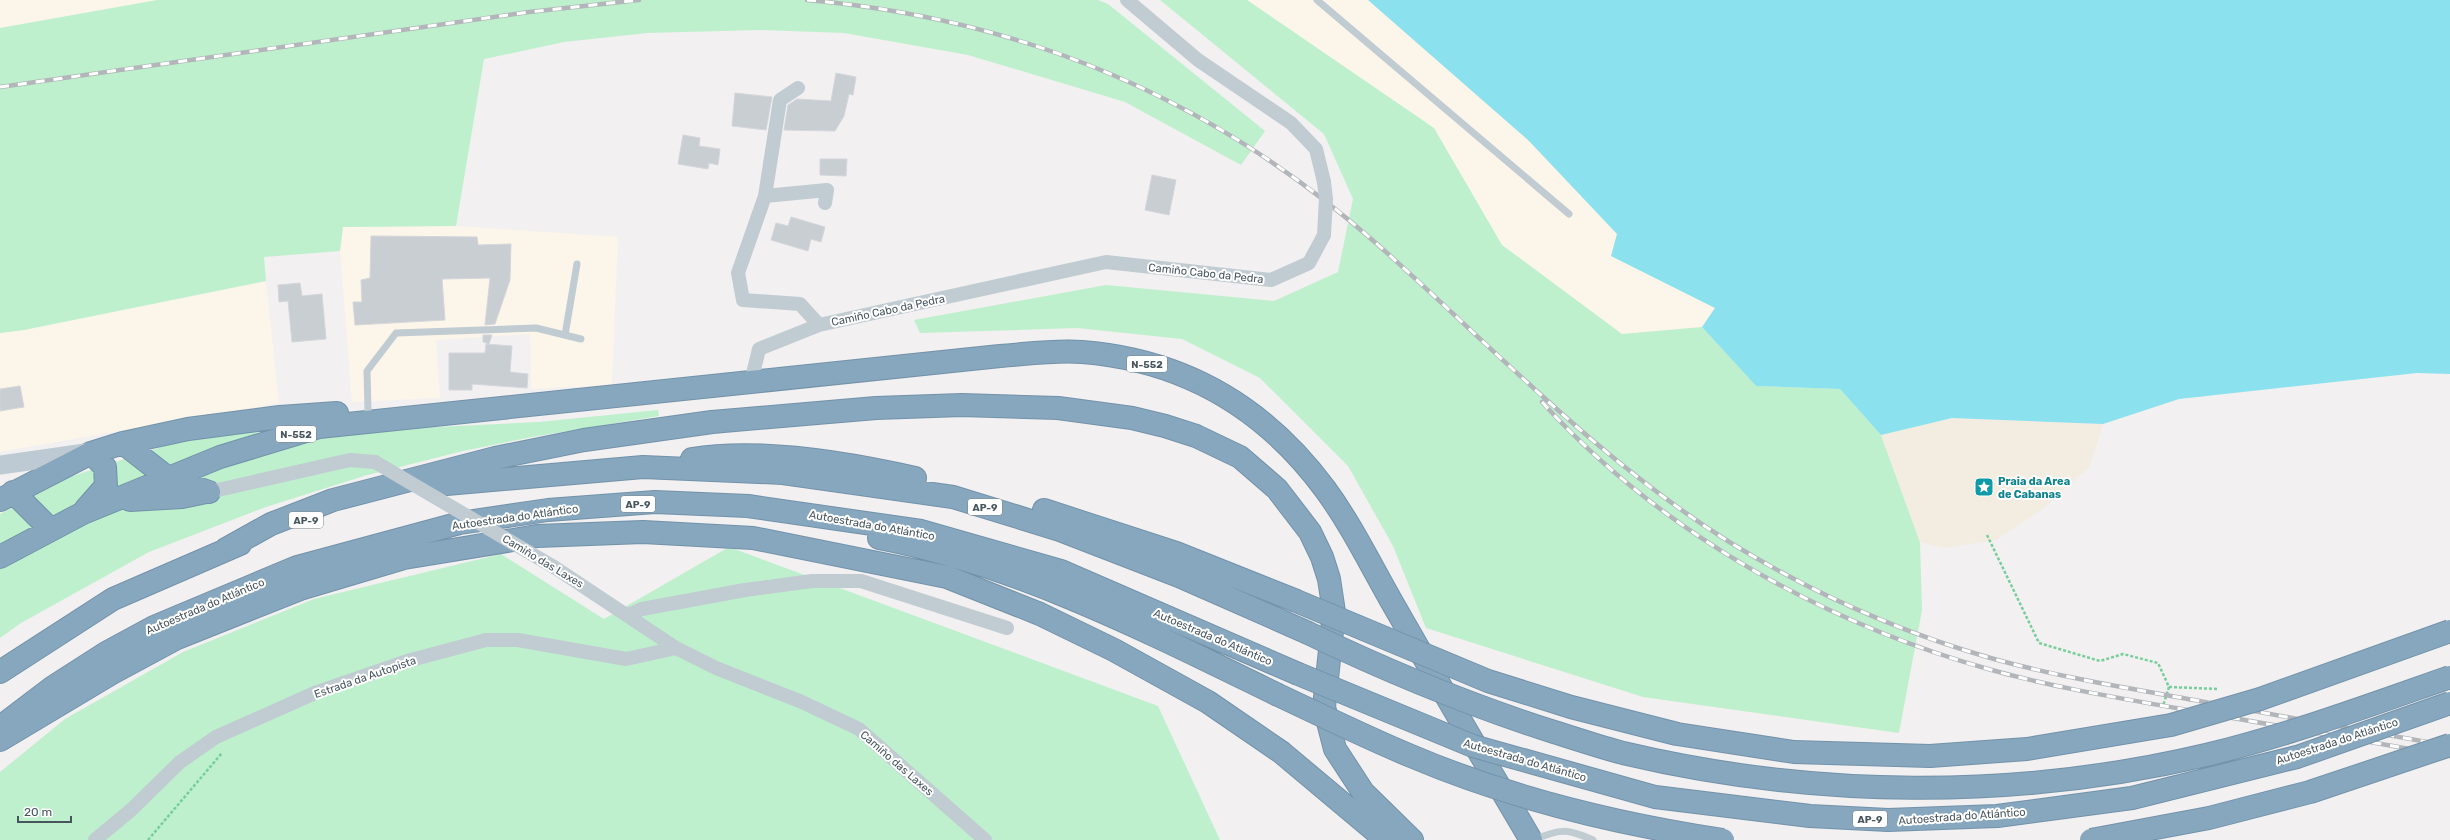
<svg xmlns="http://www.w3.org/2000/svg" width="2450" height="840" viewBox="0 0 2450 840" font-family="Rubik,sans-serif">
	<rect width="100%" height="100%" fill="#f2f0f0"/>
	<path fill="#fcf5e9" d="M0 0H159L0 28Z
		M1247 0H1368L1529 141 1617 234 1611 256 1715 308 1703 327 1622 335 1502 245Z
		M456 226 618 237 612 385 531 389 530 334 436 340 440 398 352 402 340 251 343 227Z
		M266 281 279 403 0 452V333L24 330Z"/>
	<path fill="#bef0cd" d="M157 0H1098L1108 4 1265 131 1241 165 1125 102 968 55 844 33 759 30 647 33 564 42 484 59 456 226 343 227 340 251 264 257 266 281 24 330 0 333V28Z
		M1160 0H1247L1434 128 1502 245 1622 334 1702 327 1756 386 1840 389 1881 435 1920 542 1922 610 1899 733 1643 697 1426 628 1393 546 1348 466 1260 378 1182 339 1077 328 920 333 914 320 1106 285 1274 301 1338 272 1353 199 1324 134Z
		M658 410 659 416 532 437 463 451 364 476 266 507 149 552 21 623 0 638V514L70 477 170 444 287 424 437 427 539 422Z
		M729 547 1158 706 1220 840H0V772L65 719 183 652 314 599 501 554 604 619Z"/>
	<path fill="#f3ece0" d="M1952 418 2103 424 2090 466 2044 508 1996 540 1944 548 1920 542 1881 435Z"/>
	<path fill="#8be1ed" d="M1368 0H2450V374L2417 373 2179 399 2103 424 1952 418 1881 435 1840 389 1756 386 1702 327 1715 308 1611 256 1617 234 1529 141Z"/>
	<path fill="#c9ced2" stroke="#d4d6db" d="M836 73 856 77 853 95 849 94 844 116 835 131 784 130 788 105 797 99 831 101Z
		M735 93 772 97 766 130 732 126Z
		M683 135 700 138 699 146 720 149 718 165 709 163 708 169 678 164Z
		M820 159H847L846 176 820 175Z
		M1152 175 1176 180 1169 215 1145 210Z
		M791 217 825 227 821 242 811 239 808 251 771 240 776 223 788 226Z
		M371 236 477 237 478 245 511 244 510 280 495 324 485 325 490 278 442 279 445 320 355 325 353 302H362L361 280 370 278Z
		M300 283 302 296 322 294 326 339 292 342 288 301 279 302 278 285Z
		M483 335H492L489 344 483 342Z
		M486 344 512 346 510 372 528 374 527 388 472 384V390H449V353H485Z
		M20 386 24 407 0 411V389Z"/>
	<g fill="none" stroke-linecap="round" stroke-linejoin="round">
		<g stroke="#7292aa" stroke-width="24">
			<path id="highway" d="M123 443 168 478 209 492
				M692 459C759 448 849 463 915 478
				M435 485 643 467 783 473 953 497 1060 530 1179 576 1306 632
				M13 492 50 529
				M0 500 91 453 123 443 188 429 280 417 337 413
				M130 500 182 497 206 492
				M85 510 106 486 105 467 91 453
				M1044 510 1176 553 1294 600
				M879 538C1016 564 1151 633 1276 694
				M226 549 271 524 333 500 495 458 584 440 712 422 876 408 962 405 1058 408 1132 418 1165 426 1196 436 1240 457 1277 489 1310 532 1322 557 1329 579 1334 612 1324 707 1335 749 1363 792 1412 840
				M0 557 83 513 220 457 319 427 1000 356C1027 354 1055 350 1082 352 1184 360 1265 408 1325 489 1353 527 1373 570 1397 611 1441 688 1486 764 1531 840
				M0 672 113 599 240 544
				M3 725 53 687 106 653 154 627 297 567 460 523 548 510 655 502 748 506 921 531 1061 571 1296 673
				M0 740 112 673 177 638 300 589 404 558 537 536 643 532 753 538 947 577 1040 614 1114 650 1208 702 1281 752 1386 840"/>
		</g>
		<path stroke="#76ce9b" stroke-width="2.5" stroke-dasharray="3 2" stroke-linecap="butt" d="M1987 535 2039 643 2100 661 2123 654 2158 663 2169 687 2163 706
			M2169 687 2219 689
			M148 840 222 753"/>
		<path stroke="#c0cbd2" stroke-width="7" d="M1317 0 1569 214
			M565 335 577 264
			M368 411 367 371 396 333 536 328 581 339
			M1533 840C1560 829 1566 828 1593 840"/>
		<path stroke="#c0cbd2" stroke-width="14" d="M1127 0 1198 60 1291 123 1316 149 1324 182
			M798 88 780 100 765 196 738 273 743 300 800 304 819 325
			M765 196 827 190 825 203
			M751 382 759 349 819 325 1106 262 1271 280 1309 263 1324 235
			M209 492 350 460 375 462
			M554 567 676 648 716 668 802 702 859 729 985 840
			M628 615 642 609 745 590 812 581H861L1007 628
			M95 840 131 810 180 762 216 737 317 692 407 661 486 640H518L626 659 676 648"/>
		<path stroke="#bdcad3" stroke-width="19" d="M0 465 85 453"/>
		<use href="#highway" stroke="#87a7bf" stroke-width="22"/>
		<g stroke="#b2b6ba" stroke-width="4.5">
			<path id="rail" d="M807 0C1025 19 1213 99 1377 244 1493 347 1599 461 1731 543 1812 593 1902 633 1994 659 2059 677 2127 688 2194 700 2279 716 2365 731 2450 746
				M0 87 529 12 639 0
				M1542 402C1658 530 1821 622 1988 669 2055 688 2125 699 2193 711 2279 726 2364 741 2450 756"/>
		</g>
		<use href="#rail" stroke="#fff" stroke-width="3" stroke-dasharray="9" stroke-linecap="butt"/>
		<g stroke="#7292aa" stroke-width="24" stroke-linecap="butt">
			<path id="highway-bridge" d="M1294 600 1488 681 1571 707 1677 734 1794 752 1930 756 2027 749 2171 725 2260 699 2450 631
				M1306 632C1387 671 1469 705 1554 732 1577 739 1600 747 1623 753 1813 798 2015 800 2206 755 2289 735 2370 705 2450 677
				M1296 673 1473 746 1655 797 1810 816 1888 820 1997 816 2132 798 2297 757 2450 703
				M1276 694C1321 715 1365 737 1411 756 1510 798 1617 824 1723 840
				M2091 840 2209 818 2310 792 2450 745"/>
		</g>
		<path stroke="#c0cbd2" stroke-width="14" d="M1324 182 1326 199 1324 235
			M375 462 554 567"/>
		<use href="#highway-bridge" stroke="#87a7bf" stroke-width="22"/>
	</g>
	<defs>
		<g id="sight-square" transform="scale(1)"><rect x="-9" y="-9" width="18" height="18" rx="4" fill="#0f9aa8" stroke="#fff"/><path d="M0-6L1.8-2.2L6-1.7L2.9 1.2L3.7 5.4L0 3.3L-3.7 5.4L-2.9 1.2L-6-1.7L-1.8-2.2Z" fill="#fff"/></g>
	</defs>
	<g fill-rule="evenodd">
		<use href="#sight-square" x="1984" y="487"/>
	</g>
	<g text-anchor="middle" stroke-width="4" stroke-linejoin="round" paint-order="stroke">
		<g fill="#fff" stroke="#7e888e" stroke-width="1">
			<rect x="1127" y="356" width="40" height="16" rx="3"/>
			<rect x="276" y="426" width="40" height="16" rx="3"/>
			<rect x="621" y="496" width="34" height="16" rx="3"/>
			<rect x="968" y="499" width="34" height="16" rx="3"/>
			<rect x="289" y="512" width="34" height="16" rx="3"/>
			<rect x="1853" y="811" width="34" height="16" rx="3"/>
		</g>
		<g font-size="10" font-weight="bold" fill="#47555d">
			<text x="1147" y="368">N-552</text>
			<text x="296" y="438">N-552</text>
			<text x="638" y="508">AP-9</text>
			<text x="985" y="511">AP-9</text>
			<text x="306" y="524">AP-9</text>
			<text x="1870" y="823">AP-9</text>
		</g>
		<g font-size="11" fill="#47555d" stroke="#fff">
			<text transform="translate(1206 273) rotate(6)" y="4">Camiño Cabo da Pedra</text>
			<text transform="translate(888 310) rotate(-12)" y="4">Camiño Cabo da Pedra</text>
			<text transform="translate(515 517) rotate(-8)" y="4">Autoestrada do Atlántico</text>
			<text transform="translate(872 525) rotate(10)" y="4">Autoestrada do Atlántico</text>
			<text transform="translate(543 561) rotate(31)" y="4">Camiño das Laxes</text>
			<text transform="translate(205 606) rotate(-23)" y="4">Autoestrada do Atlántico</text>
			<text transform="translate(1213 637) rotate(23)" y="4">Autoestrada do Atlántico</text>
			<text transform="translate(365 677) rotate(-19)" y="4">Estrada da Autopista</text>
			<text transform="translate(2337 741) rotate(-18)" y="4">Autoestrada do Atlántico</text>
			<text transform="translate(1525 760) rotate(16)" y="4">Autoestrada do Atlántico</text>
			<text transform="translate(897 763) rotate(41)" y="4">Camiño das Laxes</text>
			<text transform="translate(1962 816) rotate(-4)" y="4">Autoestrada do Atlántico</text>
		</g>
		<g font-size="11" font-weight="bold" fill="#0d838f" stroke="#fff" text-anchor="start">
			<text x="1998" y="485">Praia da Area<tspan x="1998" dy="13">de Cabanas</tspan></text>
		</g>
	</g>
	<path d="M18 816v6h53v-6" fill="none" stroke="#47555d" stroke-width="2"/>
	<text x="24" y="816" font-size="12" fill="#47555d" stroke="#ffffff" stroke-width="3" paint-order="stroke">20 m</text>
</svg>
